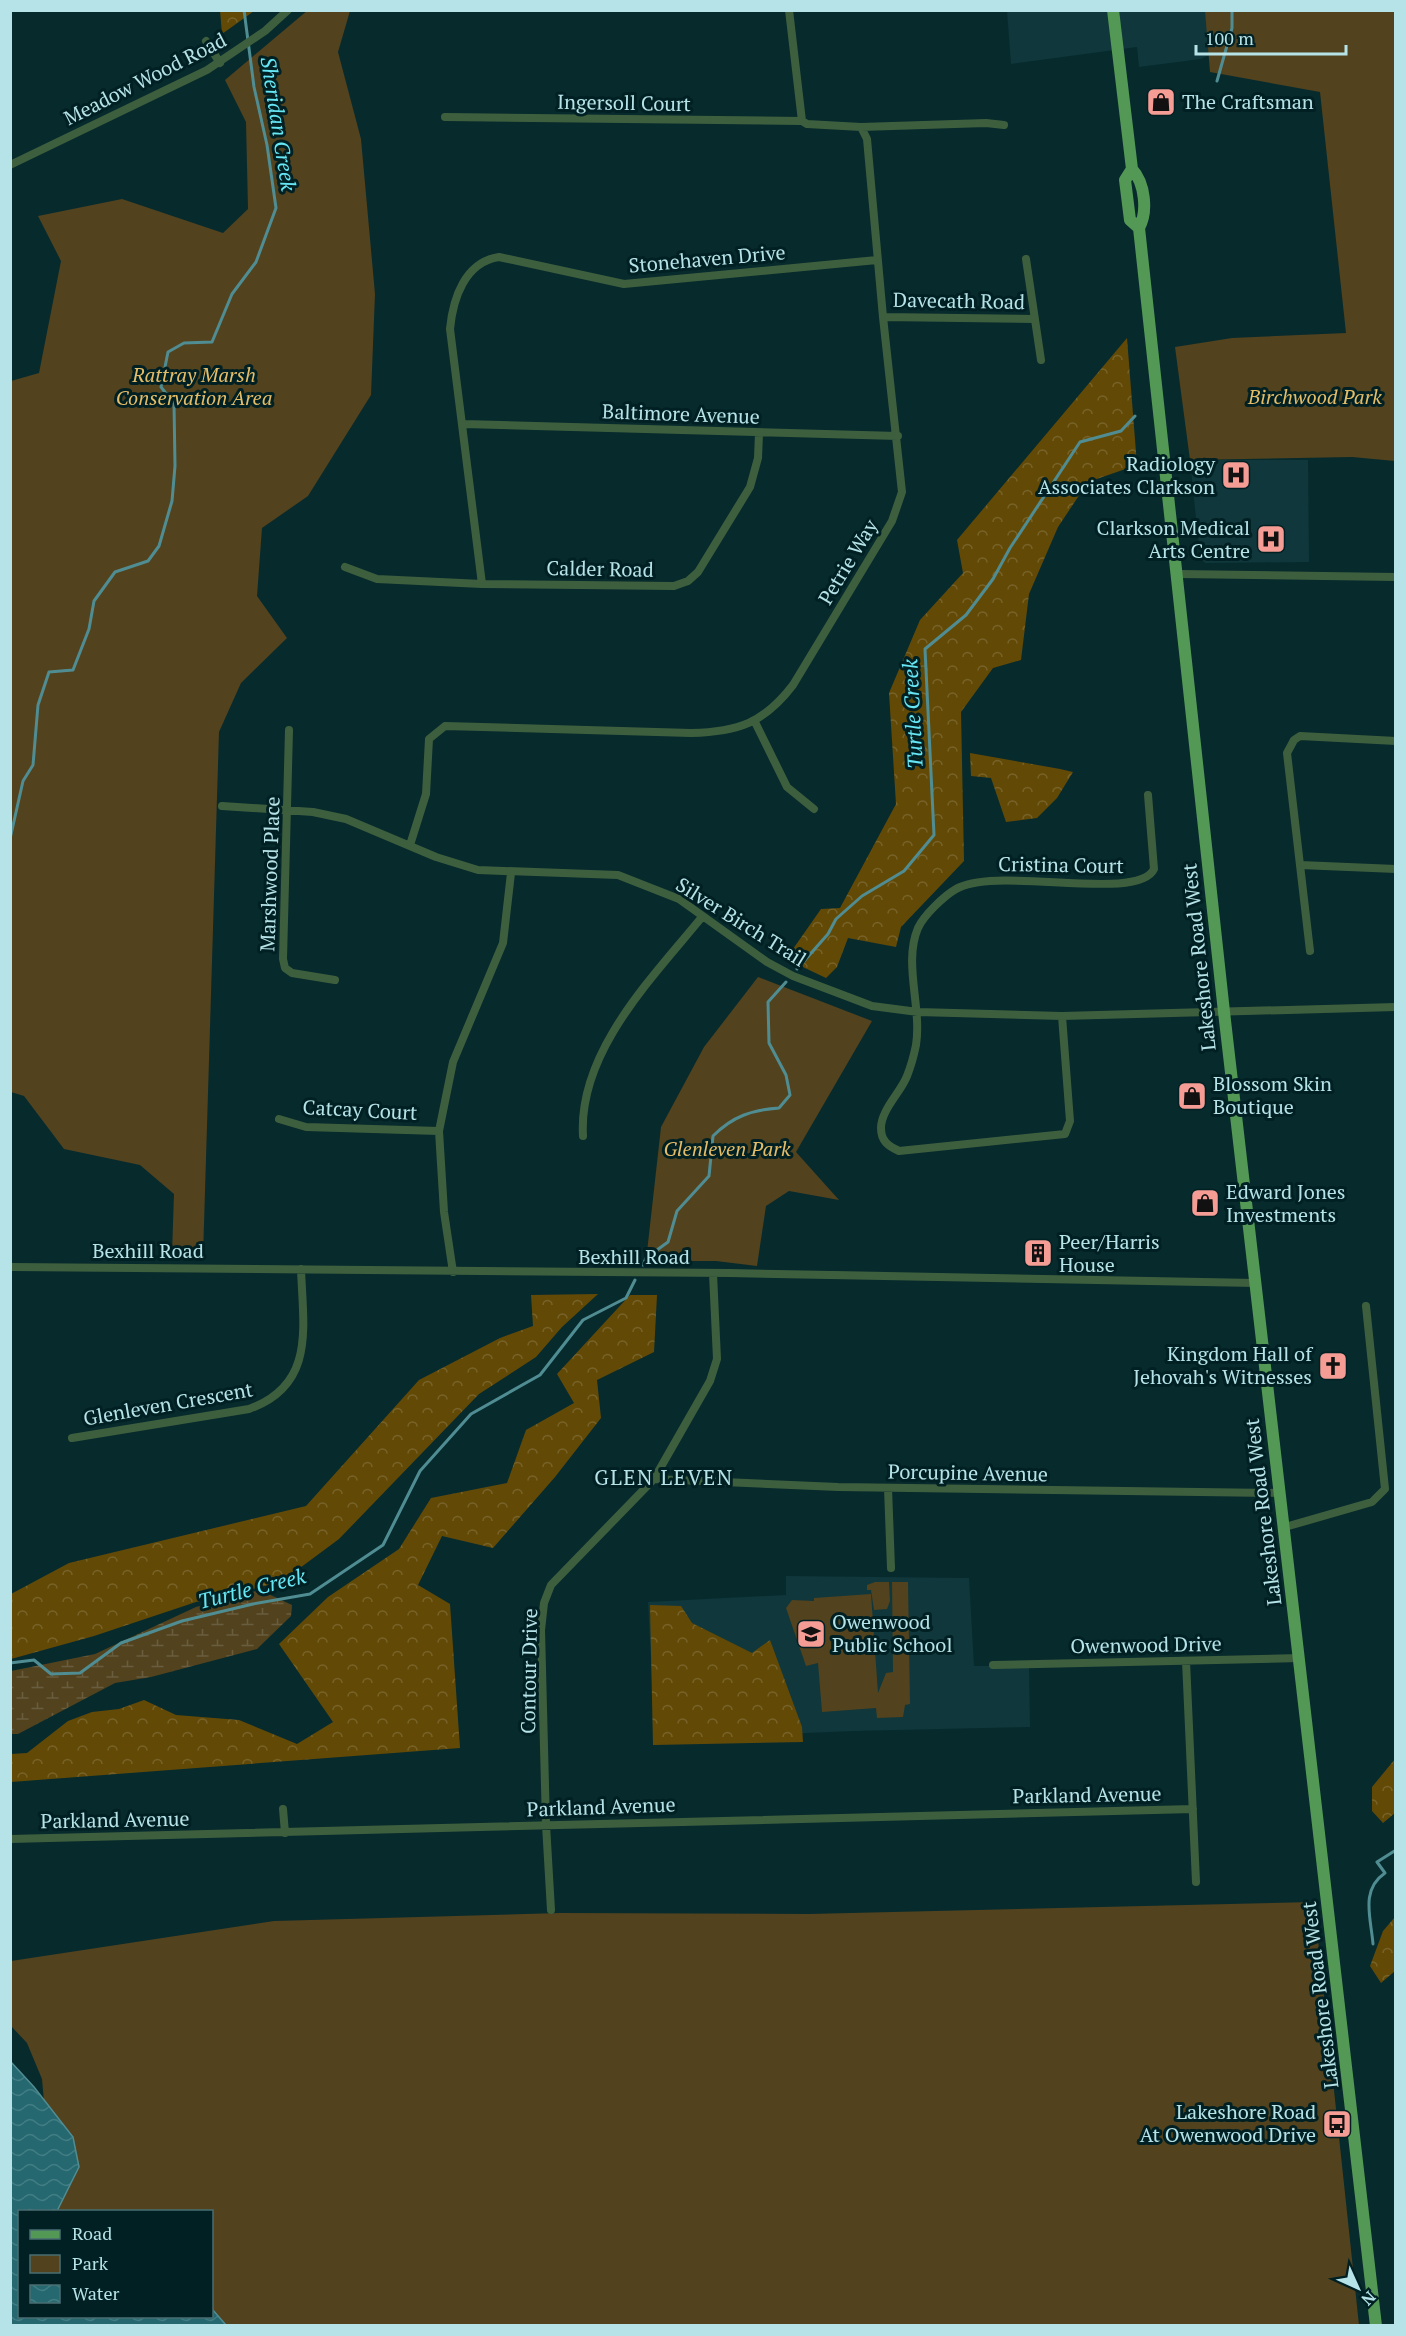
<svg xmlns="http://www.w3.org/2000/svg" width="1406" height="2336" viewBox="0 0 1406 2336" font-family="'PT Serif',serif">
	<defs>
		<pattern id="forest-crowns" width="20" height="18" patternUnits="userSpaceOnUse" patternTransform="scale(1.5)"><rect width="20" height="18" fill="#634906"/><path d="M2 6a3 3 0 1 1 6 0M12 15a3 3 0 1 1 6 0" fill="none" stroke="#77632a"/></pattern>
		<pattern id="wetland-marsh" width="20" height="14" patternUnits="userSpaceOnUse" patternTransform="scale(1.5)"><rect width="20" height="14" fill="#52421e"/><path d="M1 5h8M5 5V1M11 12h8M15 12V8" fill="none" stroke="#695d3f"/></pattern>
		<pattern id="water-waves" width="16" height="10" patternUnits="userSpaceOnUse" patternTransform="scale(1.5)"><rect width="16" height="10" fill="#25686f"/><path d="M0 5q4-4 8 0t8 0" fill="none" stroke="#427d84"/></pattern>
	</defs>
	<rect width="100%" height="100%" fill="#072a2d"/>
	<path fill="#10373b" d="M1007 11H1206L1209 55 1201 59 1139 67 1137 47 1011 64Z
		M1190 460H1308L1309 562 1205 563 1200 557Z
		M786 1576 969 1578 974 1666H1029L1030 1727 852 1731 655 1740 648 1602 786 1595Z"/>
	<path fill="url(#forest-crowns)" d="M220 10H254V11L222 34Z
		M1127 338 1137 465 1088 482 1058 527 1029 594 1021 660 993 668 961 712 964 861 901 927 896 947 848 938 837 967 826 978 786 959 821 909 840 908 896 804 889 693 920 620 963 573 957 540Z
		M970 753 1060 769 1073 772 1057 798 1037 818 1006 822 991 778 971 776Z
		M598 1294 562 1327 536 1357 479 1394 339 1539 281 1582 196 1602 94 1636 11 1659V1594L69 1563 306 1506 419 1380 500 1338 533 1326 531 1295Z
		M630 1295H657L654 1352 597 1380 601 1418 555 1477 493 1548 442 1536 418 1585 450 1604 460 1748 11 1782V1754L27 1753 68 1721 92 1712 119 1709 144 1700 176 1715 239 1720 297 1744 333 1722 279 1644 328 1597 399 1549 431 1498 507 1483 526 1430 574 1403 557 1374Z
		M650 1605 681 1606 692 1623 752 1653 770 1640 802 1727 803 1742 653 1745Z
		M1395 1759V1813L1383 1823 1372 1811V1787Z
		M1395 1917V1971L1381 1983 1370 1966 1383 1931Z"/>
	<path fill="url(#wetland-marsh)" d="M260 1590 292 1605 291 1616 257 1649 151 1677 115 1683 18 1734H11V1671L95 1654 196 1607Z"/>
	<path fill="#52421e" d="M308 10 350 11 338 52 361 139 375 294 371 395 308 496 262 528 257 596 287 638 241 683 219 732 203 1257 172 1253 174 1194 140 1165 64 1149 24 1096 11 1092V381L39 373 61 261 38 216 122 199 223 233 248 209 246 122 225 80Z
		M1205 11H1395V461L1352 457 1190 460 1175 347 1232 338 1346 333 1320 92 1210 72Z
		M758 977 872 1021 796 1152 839 1200 789 1191 766 1206 757 1266 716 1261H646L661 1127 704 1047Z
		M875 1582H889L890 1601 887 1609 874 1610 871 1590H867V1585Z
		M892 1582H908L910 1704 905 1705 903 1717 877 1718 876 1708 822 1712 818 1663 806 1666 786 1608 792 1600 814 1601V1598L871 1594 878 1693 886 1673 893 1672Z
		M1314 1902 1359 2325H226L212 2309V2212L57 2211 73 2180 76 2159 73 2137 44 2102 42 2079 27 2043 11 2026V1961L274 1921 560 1913 809 1914Z"/>
	<path fill="url(#water-waves)" stroke="#508d93" stroke-width="1.5" d="M11 2062 34 2087 73 2137 79 2167 57 2211 20 2212V2316H212V2309L226 2325H11Z"/>
	<g fill="none" stroke-linecap="round" stroke-linejoin="round">
		<path stroke="#508d93" stroke-width="3" d="M1217 81 1232 28V10
			M10 839 23 781 33 765 38 705 49 672 73 670 89 629 94 601 115 572 148 561 159 546 172 501 175 466 174 404 161 387 168 352 184 343 212 342 232 294 256 262 276 208 267 145 254 87 244 10
			M797 969 828 934 836 919 862 896 904 871 934 835 925 649 966 615 993 579 1010 548 1080 442 1121 431 1135 416
			M643 1265 646 1258 668 1242 677 1211 709 1176 713 1136C733 1116 752 1110 779 1108L790 1095 786 1075 769 1043 768 1002 786 982
			M10 1663 34 1660 51 1674 80 1673 121 1643 182 1621 253 1604 310 1594 383 1545 420 1471 471 1414 540 1375 583 1320 626 1298 635 1280
			M1373 1944C1371 1918 1360 1890 1385 1873L1377 1862 1396 1850"/>
		<path stroke="#3e5f3e" stroke-width="8" d="M206 41 220 63
			M445 117 802 121
			M861 127 986 123 1004 125
			M10 165 207 70 265 31 288 10
			M1026 259 1041 360
			M883 317 1035 319
			M464 424 898 436
			M345 567 377 579 482 584 674 586 688 581 698 572 750 487 758 458 759 433
			M1178 574 1396 577
			M482 584 450 329C453 298 465 262 499 257L624 284 877 260
			M755 722 787 787 814 809
			M289 730 283 959 285 968 292 973 335 980
			M1396 741 1300 736 1294 740 1287 753 1300 865 1396 869
			M222 806 313 812 346 819 436 857 478 870 618 875 679 899 767 962 793 976 872 1006 918 1012 1062 1016 1396 1007
			M410 845 426 794 429 739 445 726 691 733C738 732 764 723 793 685L892 521 902 492 883 317 867 139 861 127 807 124 802 121 789 10
			M1300 865 1310 951
			M1062 1016 1070 1121 1065 1134 899 1151C888 1146 881 1141 881 1128 881 1110 901 1092 907 1076 911 1066 914 1055 916 1045 922 1007 903 963 918 928 924 915 944 896 956 889 995 865 1138 903 1154 869L1148 795
			M279 1119 306 1127 439 1131
			M583 1136C578 1052 652 978 702 917
			M10 1267 729 1273 1256 1283
			M453 1272 444 1212 439 1131 453 1062 503 943 511 873
			M72 1438 249 1409C316 1385 303 1327 301 1269
			M654 1479 838 1487 1281 1493
			M888 1488 891 1568
			M1285 1527 1372 1502 1385 1489 1366 1306
			M1186 1661 1196 1882
			M993 1665 1300 1658
			M283 1809 285 1833
			M10 1839 1193 1809
			M551 1910 546 1825 541 1630 544 1603 551 1585 654 1479 710 1381 717 1359 713 1274"/>
		<path stroke="#539854" stroke-width="12" d="M1113 10 1132 169C1145 183 1148 212 1139 228L1224 1012 1376 2326
			M1132 169 1125 180 1130 220 1139 228"/>
	</g>
	<defs>
		<g id="shop-square" transform="scale(1.5)"><rect x="-9" y="-9" width="18" height="18" rx="4" fill="#f59c95" stroke="#002023"/><path d="M-5-2.5h2.3a2.7 3.5 0 0 1 5.4 0H5L5.5 6h-11ZM-1.5-2.5h3a1.5 2.3 0 0 0-3 0Z" fill="#111"/></g>
		<g id="hospital-square" transform="scale(1.5)"><rect x="-9" y="-9" width="18" height="18" rx="4" fill="#f59c95" stroke="#002023"/><path d="M-5-5h3v3.5h4V-5h3V5h-3V1.5h-4V5h-3Z" fill="#111"/></g>
		<g id="building-square" transform="scale(1.5)"><rect x="-9" y="-9" width="18" height="18" rx="4" fill="#f59c95" stroke="#002023"/><path d="M-4-6H4V6H1V3H-1V6H-4ZM-2.5-4.3h1.7v1.8h-1.7ZM.8-4.3h1.7v1.8H.8ZM-2.5-1h1.7V.8h-1.7ZM.8-1h1.7V.8H.8Z" fill="#111"/></g>
		<g id="church-square" transform="scale(1.5)"><rect x="-9" y="-9" width="18" height="18" rx="4" fill="#f59c95" stroke="#002023"/><path d="M-1.2-6h2.4v3.5h3.3v2.4h-3.3V6h-2.4V-.1h-3.3v-2.4h3.3Z" fill="#111"/></g>
		<g id="school-square" transform="scale(1.5)"><rect x="-9" y="-9" width="18" height="18" rx="4" fill="#f59c95" stroke="#002023"/><path d="M0-5L7-2L0 1L-7-2ZM-4 1L0 2.5L4 1V4Q0 6-4 4Z" fill="#111"/></g>
		<g id="bus-square" transform="scale(1.5)"><rect x="-9" y="-9" width="18" height="18" rx="4" fill="#f59c95" stroke="#002023"/><path d="M-5-6H5V4H4V6H2V4H-2V6H-4V4H-5ZM-3.5-4V0h7V-4ZM-3.5 1.2v1.5H-2V1.2ZM2 1.2v1.5H3.5V1.2Z" fill="#111"/></g>
	</defs>
	<g fill-rule="evenodd">
		<use href="#shop-square" x="1161" y="102"/>
		<use href="#hospital-square" x="1236" y="475"/>
		<use href="#hospital-square" x="1271" y="539"/>
		<use href="#shop-square" x="1192" y="1096"/>
		<use href="#shop-square" x="1205" y="1203"/>
		<use href="#building-square" x="1038" y="1253"/>
		<use href="#church-square" x="1333" y="1366"/>
		<use href="#school-square" x="811" y="1634"/>
		<use href="#bus-square" x="1337" y="2124"/>
	</g>
	<g text-anchor="middle" stroke-width="6" stroke-linejoin="round" paint-order="stroke">
		<g font-size="20" fill="#b5e3e8" stroke="#002023">
			<text transform="translate(145 79) rotate(-27)" y="7">Meadow Wood Road</text>
			<text transform="translate(624 103) rotate(1)" y="7">Ingersoll Court</text>
			<text transform="translate(707 259) rotate(-5)" y="7">Stonehaven Drive</text>
			<text transform="translate(959 301) rotate(1)" y="7">Davecath Road</text>
			<text transform="translate(681 414) rotate(2)" y="7">Baltimore Avenue</text>
			<text transform="translate(848 562) rotate(-59)" y="7">Petrie Way</text>
			<text transform="translate(600 569) rotate(1)" y="7">Calder Road</text>
			<text transform="translate(1061 865) rotate(1)" y="7">Cristina Court</text>
			<text transform="translate(270 874) rotate(-88)" y="7">Marshwood Place</text>
			<text transform="translate(741 922) rotate(32)" y="7">Silver Birch Trail</text>
			<text transform="translate(1199 957) rotate(-96)" y="7">Lakeshore Road West</text>
			<text transform="translate(360 1110) rotate(3)" y="7">Catcay Court</text>
			<text x="148" y="1258">Bexhill Road</text>
			<text x="634" y="1264">Bexhill Road</text>
			<text transform="translate(168 1404) rotate(-10)" y="7">Glenleven Crescent</text>
			<text transform="translate(968 1473) rotate(1)" y="7">Porcupine Avenue</text>
			<text transform="translate(1263 1512) rotate(-97)" y="7">Lakeshore Road West</text>
			<text transform="translate(1146 1645) rotate(-1)" y="7">Owenwood Drive</text>
			<text transform="translate(529 1671) rotate(-89)" y="7">Contour Drive</text>
			<text transform="translate(1087 1795) rotate(-1)" y="7">Parkland Avenue</text>
			<text transform="translate(601 1807) rotate(-2)" y="7">Parkland Avenue</text>
			<text transform="translate(115 1820) rotate(-1)" y="7">Parkland Avenue</text>
			<text transform="translate(1320 1995) rotate(-97)" y="7">Lakeshore Road West</text>
		</g>
		<g font-size="20" fill="#b5e3e8" stroke="#002023" text-anchor="start">
			<text x="1182" y="109">The Craftsman</text>
			<text x="1215" y="471" text-anchor="end">Radiology<tspan x="1215" dy="23">Associates Clarkson</tspan></text>
			<text x="1250" y="535" text-anchor="end">Clarkson Medical<tspan x="1250" dy="23">Arts Centre</tspan></text>
			<text x="1213" y="1091">Blossom Skin<tspan x="1213" dy="23">Boutique</tspan></text>
			<text x="1226" y="1199">Edward Jones<tspan x="1226" dy="23">Investments</tspan></text>
			<text x="1059" y="1249">Peer/Harris<tspan x="1059" dy="23">House</tspan></text>
			<text x="1312" y="1361" text-anchor="end">Kingdom Hall of<tspan x="1312" dy="23">Jehovah's Witnesses</tspan></text>
			<text x="832" y="1629">Owenwood<tspan x="832" dy="23">Public School</tspan></text>
			<text x="1316" y="2119" text-anchor="end">Lakeshore Road<tspan x="1316" dy="23">At Owenwood Drive</tspan></text>
		</g>
		<g font-size="20" font-style="italic" fill="#e5bc67" stroke="#002023">
			<text x="194" y="382">Rattray Marsh<tspan x="194" dy="23">Conservation Area</tspan></text>
			<text x="1315" y="404">Birchwood Park</text>
			<text x="727" y="1156">Glenleven Park</text>
		</g>
		<g font-size="21" font-style="italic" fill="#67e7f4" stroke="#002023">
			<text transform="translate(278 124) rotate(81)" y="7">Sheridan Creek</text>
			<text transform="translate(913 714) rotate(-93)" y="7">Turtle Creek</text>
			<text transform="translate(252 1589) rotate(-14)" y="7">Turtle Creek</text>
		</g>
		<g font-size="21" letter-spacing="1.5" fill="#b5e3e8" stroke="#002023">
			<text x="664" y="1485">GLEN LEVEN</text>
		</g>
	</g>
	<rect width="1406" height="2336" fill="none" stroke="#b5e3e8" stroke-width="24"/>
	<rect x="18" y="2210" width="195" height="108" fill="#002023" stroke="#486e72" stroke-width="1.5"/>
	<rect x="30" y="2230" width="30" height="9" fill="#539854" stroke="#486e72" stroke-width="1.5"/>
	<text x="72" y="2240" font-size="18" fill="#b5e3e8">Road</text>
	<rect x="30" y="2255" width="30" height="18" fill="#52421e" stroke="#486e72" stroke-width="1.5"/>
	<text x="72" y="2270" font-size="18" fill="#b5e3e8">Park</text>
	<rect x="30" y="2285" width="30" height="18" fill="url(#water-waves)" stroke="#486e72" stroke-width="1.5"/>
	<text x="72" y="2300" font-size="18" fill="#b5e3e8">Water</text>
	<g transform="translate(1358 2288) rotate(135)" stroke="#002023" stroke-width="4.5" paint-order="stroke">
	<path d="M0-4.5L10 22L0 15L-10 22Z" fill="#b5e3e8"/>
	<text y="-9" font-size="16" font-weight="bold" text-anchor="middle" fill="#b5e3e8">N</text>
	</g>
	<path d="M1196 45v9h150v-9" fill="none" stroke="#b5e3e8" stroke-width="3"/>
	<text x="1205" y="45" font-size="18" fill="#b5e3e8" stroke="#002023" stroke-width="4.5" paint-order="stroke">100 m</text>
</svg>
